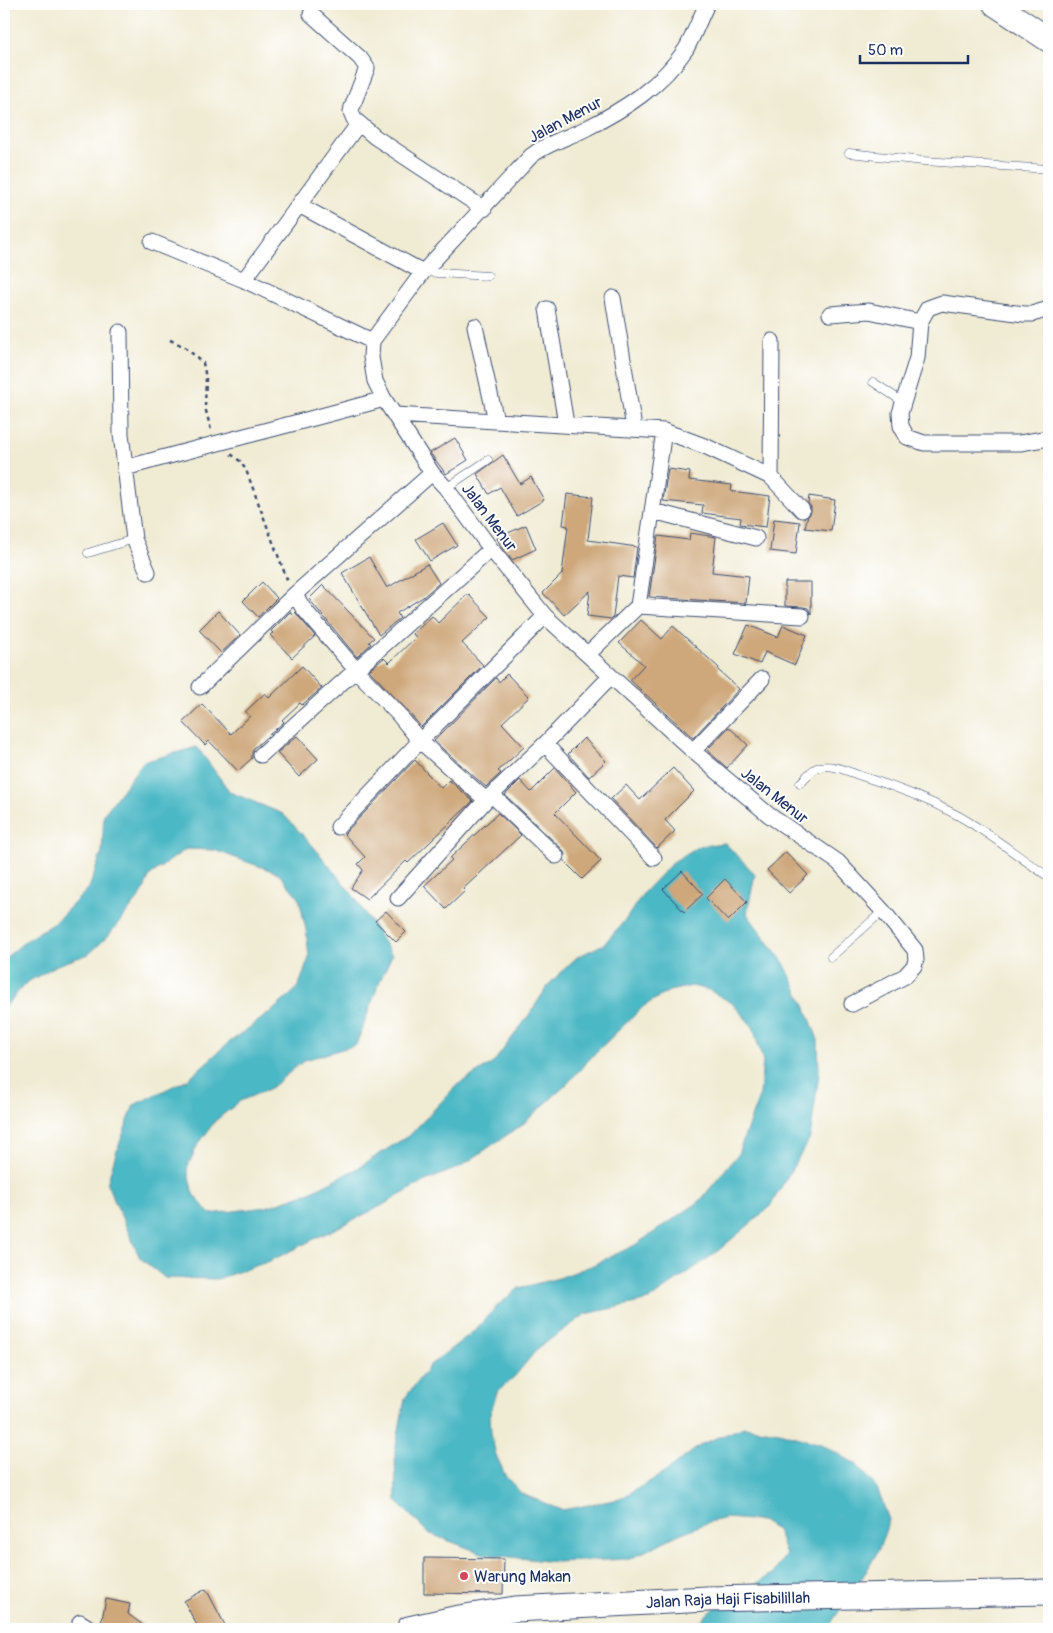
<svg xmlns="http://www.w3.org/2000/svg" width="1053" height="1633" viewBox="0 0 1053 1633" font-family="Pangolin,sans-serif">
	<rect width="100%" height="100%" fill="#fff"/>
	<filter id="ink" filterUnits="userSpaceOnUse"><feTurbulence type="fractalNoise" baseFrequency=".02" numOctaves="2"/><feDisplacementMap in="SourceGraphic" scale="10" xChannelSelector="R" yChannelSelector="G"/><feConvolveMatrix kernelMatrix="1 2 1 2 8 2 1 2 1" color-interpolation-filters="sRGB"/></filter>
	<filter id="wash" filterUnits="userSpaceOnUse"><feTurbulence type="fractalNoise" baseFrequency=".0096" numOctaves="4" result="noise"/><feDisplacementMap in="SourceGraphic" scale="20" xChannelSelector="R" yChannelSelector="G"/><feGaussianBlur stdDeviation="1.12" result="paint"/><feColorMatrix in="noise" values="0 0 0 0 0 0 0 0 0 0 0 0 0 0 0 0 0 1.4 0 .05"/><feComposite in="paint" operator="in"/></filter>
	<g filter="url(#wash)">
		<rect width="100%" height="100%" fill="#f0ebd3"/>
		<path fill="#4bb8c5" stroke="#337492" d="M197 747 230 792 283 814 313 846 353 895 392 955 379 983 356 1045 305 1060 269 1089 240 1101 215 1121 197 1146 187 1168 193 1194 210 1214 266 1207 308 1193 356 1169 411 1134 457 1085 493 1063 527 1018 549 984 577 957 604 944 626 919 644 892 673 862 699 846 725 843 755 874 747 914 784 963 806 1008 818 1040 819 1074 810 1138 769 1208 714 1254 649 1300 586 1314 538 1348 515 1376 497 1392 490 1414 491 1434 496 1455 506 1477 522 1494 562 1510 620 1499 664 1473 702 1444 744 1427 779 1432 821 1444 856 1464 877 1488 889 1520 879 1549 866 1572 827 1629H693L710 1611 774 1573 786 1554 777 1530 761 1521 727 1518 709 1522 677 1535 630 1559 555 1562 484 1554 428 1533 396 1501 395 1451 405 1398 430 1365 474 1331 497 1306 519 1288 559 1278 591 1266 635 1245 699 1202 738 1154 760 1094 763 1061 753 1027 732 1003 709 990 692 986 669 991 644 1006 596 1052 566 1085 523 1124 460 1167 423 1182 381 1206 270 1261 217 1279 165 1278 140 1258 107 1184 116 1153 134 1105 188 1079 227 1044 272 1011 298 988 309 958 306 930 299 898 278 873 214 850 186 849 150 875 142 894 108 936 89 954 57 965 26 983 4 1008V959L28 939 54 923 89 888 102 852 104 814 143 762Z"/>
		<g id="blocks">
			<path fill="#cea77a" d="M455 438 468 460 446 474 430 453Z
				M503 455 520 484 531 477 544 500 517 516 500 487 489 494 477 474Z
				M668 469 690 472 689 480 732 485 731 491 770 496 766 527 740 524 741 518 702 513 703 505 663 501Z
				M567 494 593 497 588 540 637 547 633 578 618 576 613 617 611 619 587 616 590 591 564 615 543 593 562 574 568 526 563 525Z
				M809 496 835 500 831 531 805 528 807 518 811 512V507L808 503Z
				M774 519 800 522 796 554 770 551Z
				M443 523 457 545 430 561 416 539Z
				M526 525 536 549 512 560 501 547 497 538Z
				M690 533 716 537 712 572 749 576 746 603 649 597 658 536 689 540Z
				M369 557 387 588 427 564 439 583 423 597 397 613 400 618 379 635 342 573Z
				M262 582 277 598 258 617 243 601Z
				M785 582H811V614L808 608 803 607 785 606Z
				M323 585 374 638 369 642 371 644 357 657 309 599Z
				M468 594 490 617 462 643 483 665 421 727 405 708 369 670 384 658 389 663 416 637 413 634 432 616 438 623Z
				M218 611 240 635 221 653 199 630Z
				M290 612 292 615 295 612 315 636 292 658 270 635 273 633 271 631Z
				M641 620 662 639 673 626 719 668 718 670 739 689 693 738 630 680 644 665 619 643Z
				M748 625 778 637 783 625 807 635 795 665 765 652 760 664 735 654Z
				M302 666 322 688 302 705 300 703 282 720 284 722 254 748 252 753V758L238 771 209 741 205 745 183 722 202 704 231 734 250 716 245 712 265 693 269 698Z
				M507 674 529 697 502 723 524 747 498 771 501 773 486 787 434 741 496 678 499 682Z
				M729 727 748 745 727 768 707 750Z
				M297 736 318 759 299 777 277 753Z
				M584 738 606 761 589 777 568 754Z
				M415 760 441 788 449 780 473 801 408 863 406 861 367 899 351 888 363 870 358 864 365 857 344 834Z
				M555 768 576 792 555 813 601 861 582 879 564 861 565 854 562 849 505 795 520 780 531 792Z
				M673 768 694 791 665 820 675 831 657 848 611 799 626 785 640 800Z
				M498 813 521 835 463 889 465 891 446 909 424 886 452 860 450 858Z
				M786 852 808 875 789 893 767 870Z
				M682 871 703 894 684 912 663 889Z
				M725 879 747 902 728 921 706 898Z
				M386 911 406 932 396 942 375 921Z
				M424 1558 504 1559 503 1594 424 1593Z
				M206 1589 225 1625 217 1629H199L184 1601Z
				M106 1599 130 1604 128 1614 148 1629H100Z"/>
		</g>
	</g>
	<g filter="url(#ink)">
		<use href="#blocks" fill-opacity="0" stroke="#3b4b70" stroke-width="1"/>
		<g fill="none" stroke-linecap="round" stroke-linejoin="round">
			<g stroke="#3b4b70" stroke-width="9">
				<path id="service" d="M849 153 924 161 1049 169
					M423 272 488 276
					M873 382 903 402
					M446 488 488 460
					M88 553 134 539
					M800 783C806 778 812 768 820 767 834 764 849 772 861 776 894 786 927 799 957 815 990 833 1018 857 1049 877
					M831 957 883 911"/>
			</g>
			<g stroke="#3b4b70" stroke-width="17">
				<path id="minor" d="M707 4C700 18 694 35 686 49 661 86 625 109 585 129 567 138 547 143 531 156L423 272 372 341 371 357 375 381 384 399 432 473 446 488 491 549 545 616 693 751 769 815 838 862 883 911 915 950 916 960 914 966 905 976 852 1004
					M311 14 360 58 367 68 352 107 351 112 354 119 375 137 484 209
					M299 205 423 272
					M152 242 244 280 372 341
					M244 280 359 123
					M613 298 634 428
					M547 309 566 424
					M1049 309 1032 314H1024L942 303 928 308 920 322 917 358 900 413 901 426 907 437 924 443H1020L1049 438
					M830 314 869 311 920 322
					M475 326 496 421
					M120 332 121 434 134 539 148 572
					M395 415 664 431 707 447 771 477 802 510
					M125 468C211 444 298 423 384 399
					M771 477 772 341
					M653 511 756 538
					M295 594 303 608 356 670 398 714 420 741 486 800
					M638 606 802 616
					M588 654 638 606 664 431
					M200 687 295 594 432 473
					M545 744 654 858
					M693 751 762 679
					M261 755 491 549
					M492 795 556 856
					M338 827 420 741 545 616
					M398 898 486 800 545 744 610 677
					M80 1622 91 1629"/>
			</g>
			<g stroke="#3b4b70" stroke-width="26">
				<path id="primary" d="M995 4 1049 40"/>
			</g>
			<g stroke="#3b4b70" stroke-width="27">
				<g id="trunk">
					<path id="s1" d="M409 1629 459 1618 515 1609 707 1599 1049 1592"/>
				</g>
			</g>
			<path stroke="#3b4b70" stroke-width="2.5" stroke-dasharray="4 4" stroke-linecap="butt" d="M170 340 185 347 203 363 206 378 205 407 211 430
				M231 454 240 461 246 470 288 582"/>
			<use href="#service" stroke="#fff" stroke-width="8"/>
			<use href="#minor" stroke="#fff" stroke-width="15"/>
			<use href="#primary" stroke="#fff" stroke-width="24"/>
			<use href="#trunk" stroke="#fff" stroke-width="25"/>
		</g>
	</g>
	<circle fill="#d1495b" stroke="#fff" stroke-width="2" cx="464" cy="1576" r="5"/>
	<g text-anchor="middle" stroke-width="4" stroke-linejoin="round" paint-order="stroke">
		<g font-size="16" fill="#1b2f5e" stroke="#fff">
			<text transform="translate(565 119) rotate(-28)" y="6">Jalan Menur</text>
			<text transform="translate(490 517) rotate(53)" y="6">Jalan Menur</text>
			<text transform="translate(775 795) rotate(38)" y="6">Jalan Menur</text>
			<text dy="6" stroke="none"><textPath href="#s1" startOffset="321">Jalan Raja Haji Fisabilillah</textPath></text>
		</g>
		<g font-size="16" fill="#1b2f5e" stroke="#fff" text-anchor="start">
			<text x="474" y="1582">Warung Makan</text>
		</g>
	</g>
	<rect width="1053" height="1633" fill="none" stroke="#fff" stroke-width="20"/>
	<path d="M860 55v8h108v-8" fill="none" stroke="#1b2f5e" stroke-width="2.5"/>
	<text x="868" y="55" font-size="15" fill="#1b2f5e" stroke="#ffffff" stroke-width="4" paint-order="stroke">50 m</text>
</svg>
